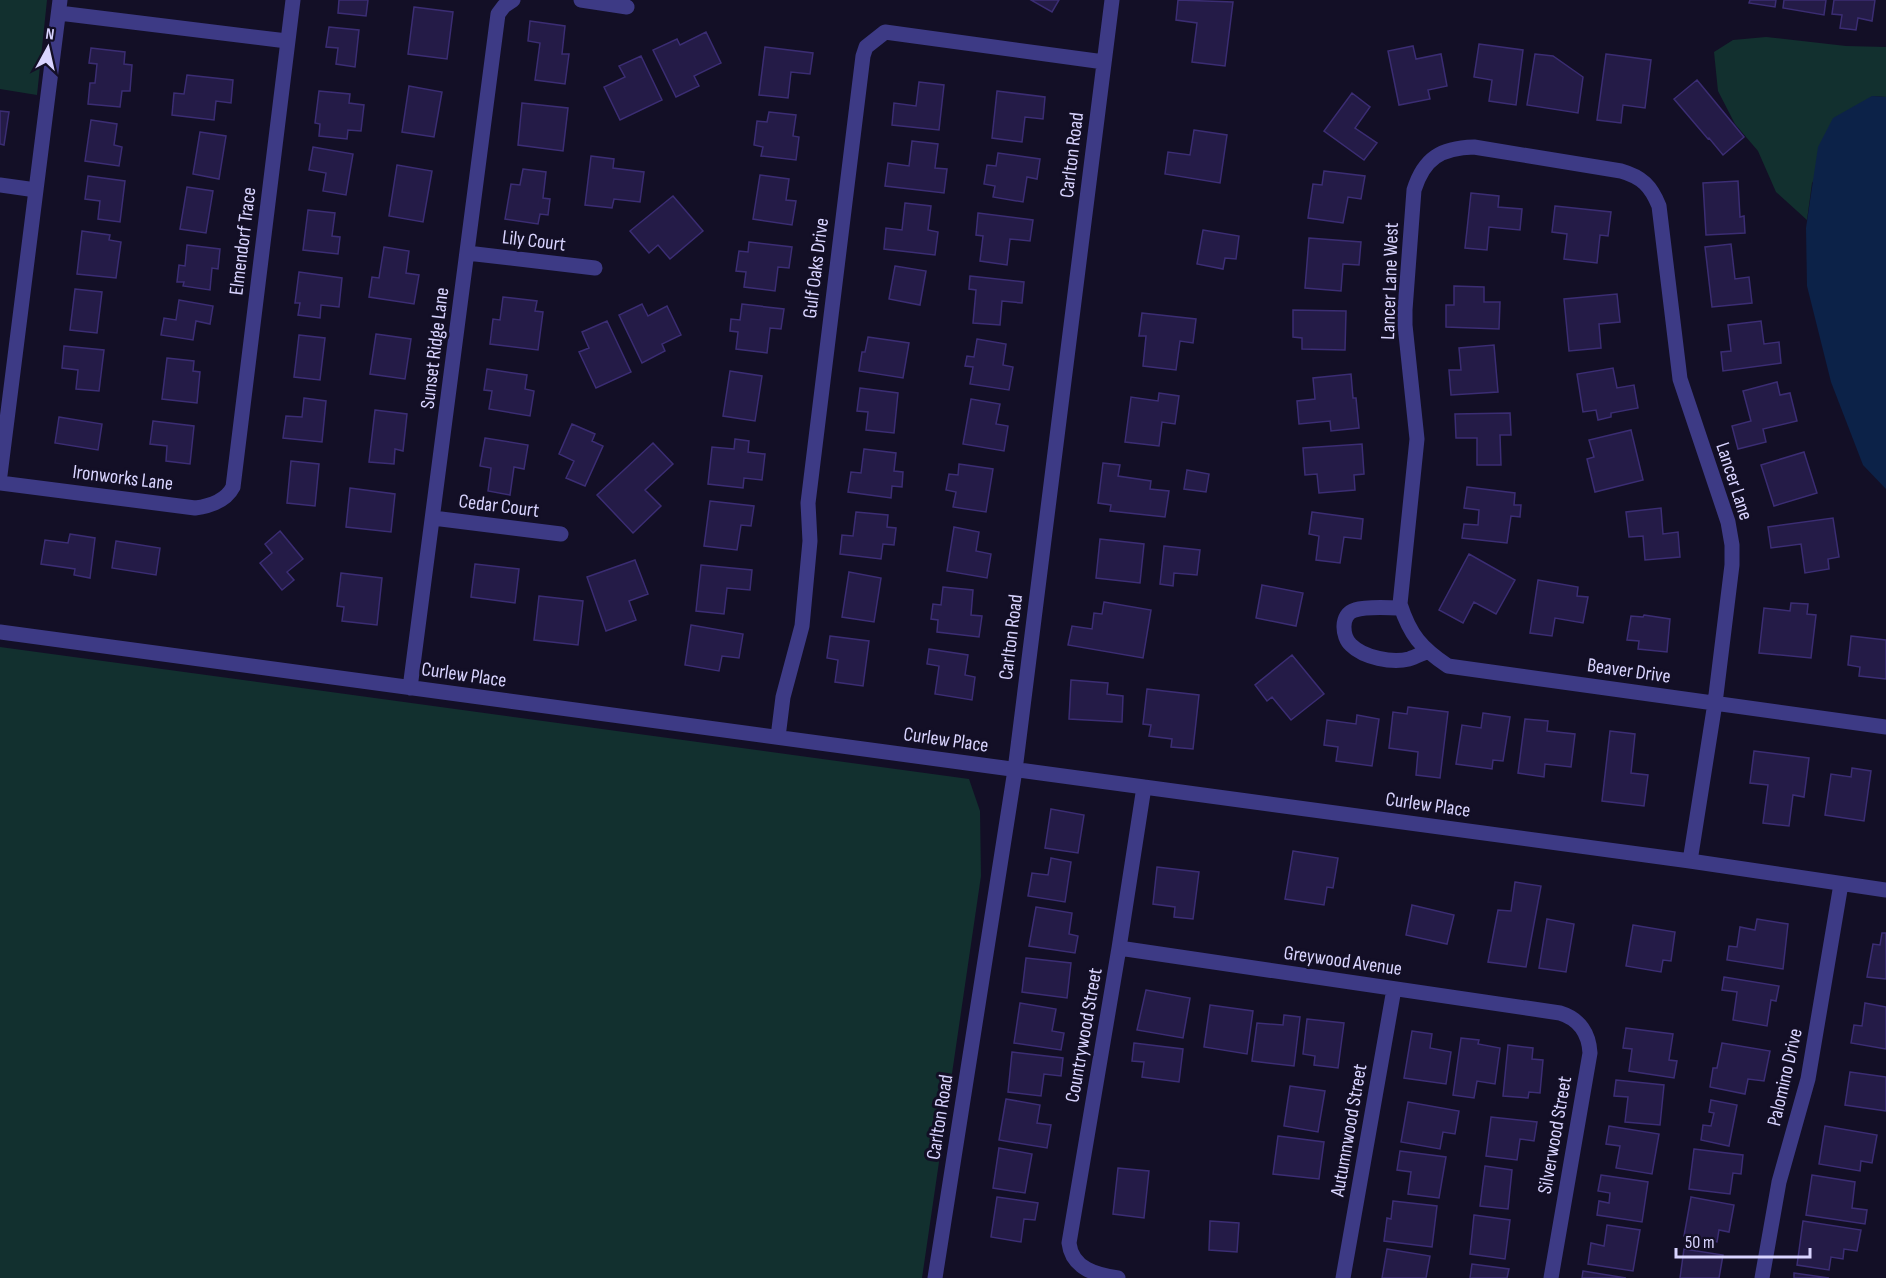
<svg xmlns="http://www.w3.org/2000/svg" width="1886" height="1278" viewBox="0 0 1886 1278" font-family="'Sofia Sans Condensed',sans-serif">
	<rect width="100%" height="100%" fill="#130f26"/>
	<path fill="#12302f" d="M0 0H47L37 95 0 89Z
		M1766 37 1846 46 1886 47V97L1872 96 1812 183 1807 220 1776 192 1758 151 1735 124 1718 91 1714 52 1733 40Z
		M0 647 969 779 980 811 981 876 922 1278H0Z"/>
	<path fill="#0c2248" d="M1872 96 1886 97V489L1863 465 1831 382 1807 286 1806 228 1818 147 1833 118Z"/>
	<path fill="#241b47" stroke="#3b2d73" stroke-width="1.5" d="M339 0H368L366 16 338 13Z
		M1031 0H1059L1052 12Z
		M1178 0 1233 2 1225 66 1192 62 1197 23 1176 20Z
		M1750 0H1776L1775 7 1749 3Z
		M1784 0H1826L1824 15 1783 8Z
		M1834 0H1875L1872 21 1858 18 1856 30 1840 28 1842 15 1832 14Z
		M414 7 453 12 447 59 408 54Z
		M530 21 565 26 562 54H569L565 84 535 80 540 43 528 41Z
		M329 27 359 30 355 67 336 64 338 48 326 47Z
		M706 32 721 63 694 76 699 86 676 97 653 50 677 39 680 45Z
		M1479 44 1523 50 1516 105 1489 101 1492 80 1474 77Z
		M1413 46 1416 59 1441 54 1447 86 1428 90 1430 99 1399 105 1388 51Z
		M765 47 813 53 810 74 791 72 788 98 759 95Z
		M91 48 125 52 124 64 132 65 130 91H122L120 107 88 104 90 83H95L97 64 89 63Z
		M1535 54 1553 56 1583 77 1578 113 1527 105Z
		M1606 54 1651 60 1645 108 1623 105 1621 123 1597 120Z
		M641 56 662 100 620 120 604 87 625 77 619 66Z
		M187 75 233 80 231 103 216 101 214 120 172 115 174 93 184 94Z
		M1697 80 1744 137 1723 155 1709 138 1708 139 1674 99Z
		M919 82 944 85 939 130 892 125 894 103 916 106Z
		M409 86 442 92 434 137 402 132Z
		M319 91 350 94 349 103 364 105 361 131 348 130 347 139 319 136 320 124 315 123Z
		M997 91 1045 97 1043 119 1025 117 1022 142 992 138Z
		M1352 93 1370 107 1355 128 1377 143 1364 160 1324 131Z
		M522 103 568 108 563 151 518 145Z
		M0 111 9 112 4 145 0 144Z
		M769 112 796 115 793 136 799 137 796 160 761 156 763 147 754 145 757 121 767 122Z
		M91 120 117 124 114 145 122 147 119 166 85 161Z
		M1194 130 1227 135 1220 183 1165 174 1168 152 1190 155Z
		M200 132 226 136 219 179 193 174Z
		M912 141 938 144 935 168 947 169 944 193 885 186 888 163 909 166Z
		M313 147 353 154 346 195 323 191 326 173 309 170Z
		M998 153 1040 159 1037 179 1027 177 1023 202 993 197 995 186 984 184 987 165 996 166Z
		M591 156 614 159 613 168 644 172 640 202 614 199 612 208 585 205Z
		M397 165 432 171 423 222 389 216Z
		M523 169 546 172 543 198 550 199 548 215 540 214 538 224 505 219 511 184 520 185Z
		M1324 171 1365 176 1361 199 1348 197 1343 223 1308 218 1313 184 1322 185Z
		M760 175 789 179 786 200 796 201 792 225 753 219Z
		M88 176 125 181 120 222 98 219 100 201 85 199Z
		M1738 181 1740 217 1744 216 1745 233 1706 235 1703 183Z
		M187 187 213 191 206 233 180 229Z
		M1471 193 1499 196 1498 207 1522 209 1520 230 1489 227 1487 250 1465 248Z
		M673 196 703 231 670 259 658 245 649 253 630 231Z
		M905 203 931 206 928 230 938 232 935 255 884 249 886 228 902 230Z
		M1555 206 1611 212 1608 236 1600 235 1597 263 1564 259 1567 234 1552 232Z
		M308 210 335 213 332 236 340 237 338 254 303 250Z
		M978 213 1033 220 1030 241 1010 239 1007 265 980 261 983 236 976 235Z
		M1203 230 1239 236 1236 259 1225 258 1223 269 1197 264Z
		M82 231 110 235 109 240 121 242 116 278 77 274Z
		M1309 238 1361 242 1359 265 1343 264 1341 291 1305 288Z
		M749 242 792 247 789 268 778 267 775 291 744 287 746 272 736 271 739 251 748 252Z
		M1731 244 1735 279 1749 277 1752 303 1712 307 1705 247Z
		M187 245 220 249 218 269 212 268 210 290 183 286 184 282H177L179 265 185 266Z
		M384 247 409 251 406 273 419 275 414 304 369 297 372 277 379 278Z
		M895 266 926 271 920 305 889 299Z
		M299 272 342 278 339 307 321 305 320 318 298 315 300 303H295Z
		M970 276 1024 282 1022 303 1002 301 1000 325 973 323 976 290 969 289Z
		M1454 286 1484 287V302H1500L1499 329 1446 327V305H1454Z
		M75 289 102 292 97 333 70 330Z
		M1617 294 1620 322 1599 324 1601 348 1569 351 1564 299Z
		M503 297 537 301 535 311 543 312 538 350 490 344 493 319 500 320Z
		M179 300 213 306 210 324 196 321 193 340 161 335 164 318 176 320Z
		M642 304 648 316 667 306 681 335 662 344 665 351 642 363 619 315Z
		M742 304 784 309 781 329 770 328 767 353 736 349 738 332 730 331 731 319 740 320Z
		M1293 310 1346 311 1345 350 1302 349V338L1293 337Z
		M1142 313 1196 319 1193 343 1180 341 1176 370 1143 366 1146 336H1139Z
		M607 321 631 372 596 388 579 352 589 348 582 332Z
		M1761 321 1764 344 1779 342 1781 363 1723 371 1721 352 1731 351 1728 325Z
		M376 334 411 339 405 379 370 374Z
		M299 335 325 338 320 380 294 377Z
		M868 337 909 343 903 378 859 371 862 352H865Z
		M977 339 1006 344 1003 365 1013 367 1009 390 970 384 973 367 965 366 967 356 974 357Z
		M1494 345 1498 392 1451 395 1449 370H1461L1459 348Z
		M64 346 104 350 99 391 76 389 78 370 62 368Z
		M167 358 194 361 193 371 200 372 197 403 162 399Z
		M1613 368 1617 388 1634 385 1638 408 1611 413V417L1598 420 1596 410 1583 412 1577 374Z
		M487 369 527 375 525 389 534 391 530 416 489 409 492 391 484 390Z
		M730 371 762 376 755 421 723 416Z
		M1351 374 1353 398H1356L1359 428 1331 431 1330 421 1299 424 1297 401 1315 399 1313 378Z
		M1777 382 1780 395 1790 393 1797 421 1763 429 1766 442 1738 449 1732 426 1751 421 1743 391Z
		M860 388 898 393 894 433 866 430 868 412 857 411Z
		M1159 393 1179 396 1175 424 1162 422 1159 446 1125 442 1131 397 1158 401Z
		M304 398 326 401 322 442 283 438 286 416 302 417Z
		M971 399 1000 404 996 424 1008 426 1004 451 963 444Z
		M375 410 407 414 403 451 395 449 394 464 369 462Z
		M1510 413 1511 435H1500L1501 465H1477V438H1456L1455 414Z
		M59 417 102 424 98 450 55 443Z
		M153 421 194 426 190 464 166 461 167 446 150 444Z
		M572 424 595 434 592 441 603 446 585 486 566 478 574 461 559 454Z
		M1631 430 1643 480 1595 492 1587 459 1594 457 1589 440Z
		M485 438 528 445 524 469 514 467 510 495 488 491 491 468 480 466Z
		M735 439 749 441 748 452 765 454 762 480 744 478 743 488 708 484 712 447 734 449Z
		M653 443 673 464 645 490 661 506 633 533 597 495Z
		M1362 444 1364 474 1354 475 1355 490 1319 493 1317 474 1305 475 1303 448Z
		M864 449 896 453 894 471 903 472 902 487 892 486 891 498 848 492 851 472 861 473Z
		M1804 452 1817 493 1774 506 1761 465Z
		M291 461 319 464 315 506 287 503Z
		M1103 463 1120 465 1118 476 1151 481 1150 489 1169 491 1165 517 1110 511 1111 505 1098 503Z
		M959 464 993 469 986 512 953 507 956 492 946 490 949 474 958 475Z
		M1187 470 1209 474 1206 492 1184 489Z
		M1467 487 1515 493 1514 505H1521L1520 517 1511 516 1507 543 1462 538 1464 524 1478 525 1479 510 1464 508Z
		M350 488 395 494 391 532 346 527Z
		M710 501 754 506 751 526 741 525 737 550 704 546Z
		M1661 508 1663 534 1678 532 1680 557 1645 560 1643 536 1629 537 1626 512Z
		M856 512 888 515 887 527 896 528 894 545 883 544 881 559 840 554 842 535 853 536Z
		M1312 512 1363 519 1361 539 1344 537 1340 563 1316 560 1319 536 1309 534Z
		M1833 518 1839 557 1828 559 1829 569 1805 573 1801 544 1771 548 1768 527Z
		M954 527 979 532 976 551 991 554 987 578 947 571Z
		M280 531 303 559 287 572 294 580 282 590 260 563 272 553 265 544Z
		M70 534 95 538 90 578 74 575 75 569 41 564 45 540 68 543Z
		M1100 539 1144 544 1140 583 1096 578Z
		M116 541 160 548 156 575 112 568Z
		M1164 546 1200 550 1197 575 1174 573 1173 586 1160 584Z
		M1469 554 1515 580 1496 614 1474 602 1463 623 1439 610Z
		M635 560 648 594 629 601 636 620 606 631 587 577Z
		M475 564 519 569 515 603 471 597Z
		M701 565 752 570 750 590 727 588 724 614 696 611Z
		M849 572 881 578 874 622 842 617Z
		M341 573 382 578 377 625 342 621 344 607 337 606Z
		M1538 580 1578 587 1577 596 1588 597 1583 623 1555 618 1552 636 1530 633Z
		M1262 585 1303 593 1296 626 1256 618Z
		M943 587 973 590 971 615 982 616 979 637 937 632 938 620 931 619 933 604 941 605Z
		M539 596 583 601 578 645 534 640Z
		M1104 602 1151 610 1143 658 1068 645 1072 626 1092 629 1094 613 1102 614Z
		M1791 603 1808 604 1807 614 1816 615 1811 658 1759 653 1764 608 1790 611Z
		M1644 615 1670 619 1667 652 1638 649 1639 641 1627 640 1631 616 1643 617Z
		M691 625 743 634 739 658 722 656 719 671 685 665Z
		M830 636 869 641 863 686 835 682 838 660 827 658Z
		M1851 636 1886 640V679L1859 676 1860 667 1848 665Z
		M929 649 968 655 965 675 975 677 972 700 935 694 939 666 927 664Z
		M1292 655 1324 694 1291 720 1272 697 1267 701 1255 685Z
		M1071 680 1108 683 1107 694 1123 696 1122 722 1069 719Z
		M1147 689 1199 695 1193 749 1171 747 1172 739 1149 736 1151 725 1143 724Z
		M1408 707 1448 712 1440 778 1416 775 1418 752 1389 748 1393 712 1407 714Z
		M1483 713 1510 717 1503 761 1493 760 1492 769 1456 764 1462 725 1481 728Z
		M1357 715 1379 719 1372 766 1336 761 1338 747 1324 745 1327 720 1356 724Z
		M1525 719 1548 721 1547 731 1575 734 1571 767 1545 764 1544 777 1518 773Z
		M1610 731 1635 734 1631 773 1648 775 1644 806 1602 801Z
		M1754 751 1809 758 1804 797 1793 795 1789 826 1763 823 1768 785 1750 783Z
		M1852 768 1871 771 1864 821 1825 815 1831 774 1851 777Z
		M1051 809 1084 815 1078 853 1045 848Z
		M1293 851 1338 858 1333 888 1327 887 1324 905 1285 899Z
		M1051 858 1071 862 1065 902 1028 896 1032 873 1048 875Z
		M1157 867 1199 872 1193 919 1174 917 1175 907 1153 904Z
		M1515 882 1541 886 1526 967 1488 962 1498 910 1511 911Z
		M1412 905 1454 915 1447 944 1406 935Z
		M1036 907 1072 913 1069 934 1078 936 1075 953 1029 946Z
		M1547 919 1574 924 1566 972 1539 968Z
		M1757 919 1788 924 1783 969 1727 960 1729 946 1737 947 1740 927 1755 930Z
		M1633 925 1675 932 1671 961 1663 960 1661 972 1626 966Z
		M1882 933H1886V979L1867 977 1873 944 1880 945Z
		M1026 958 1071 963 1067 998 1022 992Z
		M1724 977 1779 986 1776 1001 1771 1000 1767 1026 1733 1020 1737 992 1722 990Z
		M1146 990 1190 998 1183 1038 1137 1030Z
		M1020 1003 1056 1009 1052 1031 1064 1033 1061 1050 1014 1043Z
		M1865 1003 1886 1007V1049L1851 1043 1854 1025 1862 1026Z
		M1210 1005 1253 1011 1247 1054 1204 1047Z
		M1284 1015 1300 1017 1294 1066 1252 1061 1257 1023 1283 1025Z
		M1307 1019 1344 1023 1338 1068 1314 1065 1315 1056 1303 1054Z
		M1626 1028 1673 1034 1669 1060 1677 1061 1674 1078 1629 1071 1632 1049 1623 1048Z
		M1412 1031 1432 1034 1430 1048 1451 1052 1446 1084 1404 1078Z
		M1461 1038 1479 1040 1478 1044 1500 1048 1495 1084 1477 1081 1474 1098 1453 1095Z
		M1134 1043 1183 1049 1179 1082 1142 1077 1144 1062 1132 1061Z
		M1722 1043 1770 1051 1764 1081 1748 1079 1745 1094 1710 1087 1713 1068H1717Z
		M1508 1045 1533 1048 1532 1059 1543 1060 1540 1093 1529 1092 1528 1098 1503 1096Z
		M1012 1052 1063 1058 1061 1076 1044 1074 1041 1096 1008 1092Z
		M1850 1072 1886 1077V1111L1845 1105Z
		M1616 1080 1664 1085 1660 1125 1625 1122 1628 1097 1614 1096Z
		M1290 1086 1325 1091 1318 1132 1284 1126Z
		M1006 1099 1040 1105 1037 1123 1051 1125 1047 1148 999 1140Z
		M1711 1100 1737 1105 1729 1146 1701 1140 1703 1125 1711 1126 1714 1113 1709 1112Z
		M1408 1102 1459 1111 1455 1134 1443 1132 1440 1149 1401 1142Z
		M1491 1117 1537 1122 1534 1141 1520 1139 1517 1160 1486 1156Z
		M1609 1126 1659 1134 1652 1174 1616 1168 1620 1146 1606 1144Z
		M1825 1126 1877 1135 1872 1163 1861 1161 1860 1171 1819 1164Z
		M1278 1136 1324 1142 1319 1179 1273 1174Z
		M999 1148 1032 1154 1025 1193 993 1188Z
		M1694 1149 1743 1155 1741 1174 1733 1173 1730 1194 1689 1189Z
		M1400 1151 1446 1157 1439 1198 1408 1194 1411 1172 1397 1170Z
		M1485 1166 1512 1170 1508 1209 1480 1206Z
		M1118 1168 1149 1171 1144 1218 1113 1214Z
		M1601 1175 1648 1182 1642 1222 1597 1215 1599 1201 1609 1203 1610 1193 1598 1191Z
		M1812 1175 1855 1182 1852 1208 1867 1210 1865 1224 1806 1215Z
		M997 1197 1038 1203 1035 1220 1024 1219 1021 1242 991 1237Z
		M1691 1197 1734 1205 1729 1232 1719 1230 1717 1242 1684 1236Z
		M1393 1201 1437 1206 1432 1247 1384 1241 1387 1218 1391 1219Z
		M1474 1215 1510 1220 1505 1259 1470 1254Z
		M1210 1221 1239 1223 1237 1252 1209 1250Z
		M1803 1221 1861 1230 1857 1251 1844 1249 1843 1259 1831 1257 1829 1270 1797 1265Z
		M1607 1225 1640 1230 1633 1271 1588 1264 1591 1243 1604 1246Z
		M1387 1249 1430 1256 1426 1278H1382Z
		M1684 1249 1723 1255 1719 1278H1680Z
		M1472 1264 1509 1269 1507 1278H1470Z
		M1583 1271 1626 1278H1582Z
		M1794 1273 1829 1278H1794Z"/>
	<g fill="none" stroke-linecap="round" stroke-linejoin="round">
		<path stroke="#3d3a85" stroke-width="15" d="M581 0 627 7
			M59 13 287 41
			M0 185 36 190
			M467 253 595 268
			M0 475 60 0
			M0 483 195 508C210 506 226 501 233 487L293 0
			M433 518 561 534
			M1401 608C1387 608 1368 606 1355 610 1340 614 1342 637 1351 645 1364 658 1392 663 1409 659 1415 657 1421 654 1426 652
			M0 632 1690 861 1886 890
			M410 688 498 14 504 6 513 0
			M778 737 783 697 802 626 810 541 808 503 863 56 866 47 885 32 1104 62
			M1690 861 1715 703 1732 565V545L1728 522 1680 379 1659 206C1651 186 1642 177 1621 171L1474 147C1441 148 1424 158 1414 190L1405 310V325L1417 439 1400 604C1410 635 1421 648 1448 666L1886 727
			M1119 948 1560 1013C1580 1019 1589 1034 1590 1053L1551 1278
			M935 1278 1015 770 1112 0
			M1118 1278C1097 1275 1072 1269 1069 1243L1119 948 1144 787
			M1343 1278 1394 989
			M1762 1278 1779 1182 1808 1079 1841 884"/>
	</g>
	<g text-anchor="middle" stroke-width="6" stroke-linejoin="round" paint-order="stroke">
		<g font-size="20" fill="#d9d4ff" stroke="#130f26">
			<text transform="translate(1071 155) rotate(-83)" y="7">Carlton Road</text>
			<text transform="translate(534 240) rotate(7)" y="7">Lily Court</text>
			<text transform="translate(242 241) rotate(-83)" y="7">Elmendorf Trace</text>
			<text transform="translate(815 268) rotate(-83)" y="7">Gulf Oaks Drive</text>
			<text transform="translate(1389 281) rotate(-88)" y="7">Lancer Lane West</text>
			<text transform="translate(434 348) rotate(-83)" y="7">Sunset Ridge Lane</text>
			<text transform="translate(123 477) rotate(7)" y="7">Ironworks Lane</text>
			<text transform="translate(1735 481) rotate(72)" y="7">Lancer Lane</text>
			<text transform="translate(499 505) rotate(7)" y="7">Cedar Court</text>
			<text transform="translate(1010 637) rotate(-83)" y="7">Carlton Road</text>
			<text transform="translate(1629 670) rotate(8)" y="7">Beaver Drive</text>
			<text transform="translate(464 674) rotate(8)" y="7">Curlew Place</text>
			<text transform="translate(946 739) rotate(8)" y="7">Curlew Place</text>
			<text transform="translate(1428 804) rotate(8)" y="7">Curlew Place</text>
			<text transform="translate(1343 960) rotate(8)" y="7">Greywood Avenue</text>
			<text transform="translate(1083 1035) rotate(-80)" y="7">Countrywood Street</text>
			<text transform="translate(1784 1077) rotate(-77)" y="7">Palomino Drive</text>
			<text transform="translate(939 1117) rotate(-81)" y="7">Carlton Road</text>
			<text transform="translate(1348 1130) rotate(-80)" y="7">Autumnwood Street</text>
			<text transform="translate(1554 1135) rotate(-80)" y="7">Silverwood Street</text>
		</g>
	</g>
	<g transform="translate(48 48) rotate(8)" stroke="#130f26" stroke-width="4.5" paint-order="stroke">
	<path d="M0-4.5L10 22L0 15L-10 22Z" fill="#d9d4ff"/>
	<text y="-9" font-size="16" font-weight="bold" text-anchor="middle" fill="#d9d4ff">N</text>
	</g>
	<path d="M1676 1248v9h134v-9" fill="none" stroke="#d9d4ff" stroke-width="3"/>
	<text x="1685" y="1248" font-size="18" fill="#d9d4ff" stroke="#130f26" stroke-width="4.5" paint-order="stroke">50 m</text>
</svg>
